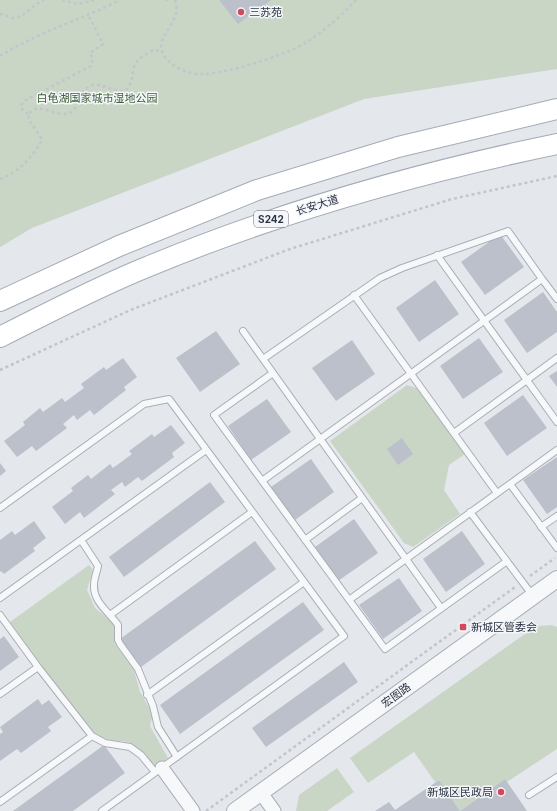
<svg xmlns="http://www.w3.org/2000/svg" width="557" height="811" viewBox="0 0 557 811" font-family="Inter,'Noto Sans SC',sans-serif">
	<rect width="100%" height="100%" fill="#e4e7ec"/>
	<path fill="#c9d6c5" d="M0 0H557V69L364 99 32 228 0 247Z
		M407 385 420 389 465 454 449 465 444 490 460 514 413 547 404 543 330 441Z
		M89 565 93 570 87 590 95 608 113 623 115 630V644L134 670 140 692 153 714 150 726 168 758 155 768C148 759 138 745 127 742 115 740 108 741 96 735L40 664 10 622Z
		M551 625 557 627V749L507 782 505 779 460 811 439 780 435 782 414 752 368 783 350 758 522 636 539 626Z
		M337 768 354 792 327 811H296L299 795Z"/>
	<path fill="#bbc0ca" d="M219 0H271L238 24Z
		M500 234 524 267 485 295 461 262Z
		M435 280 459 314 419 342 396 308Z
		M543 292 557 312V332L527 353 504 320Z
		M216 331 240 364 200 392 176 358Z
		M479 338 503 372 463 399 440 366Z
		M352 340 375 374 336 401 312 368Z
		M123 358 137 377 124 387 126 390 94 415 90 410 77 420 74 415 63 424 67 428 36 451 32 446 17 457 4 441 25 425 23 422 40 408 43 412 62 398 65 402 84 388 81 384 104 367 106 370Z
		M557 371V387L549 376Z
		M523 395 547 428 507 456 484 423Z
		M267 399 291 432 251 460 228 426Z
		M171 425 185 443 172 453 174 457 142 481 138 477 125 487 122 482 111 490 115 494 84 518 80 512 65 524 52 507 73 491 71 488 88 475 91 479 110 464 113 468 132 454 129 451 152 434 154 437Z
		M402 438 413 454 398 465 387 449Z
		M557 457V507L547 514 523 480Z
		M311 459 334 492 295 520 271 487Z
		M0 463 6 471 0 476Z
		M210 482 225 502 124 577 109 557Z
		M354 519 378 553 338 581 315 547Z
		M34 521 46 538 33 548 35 551 4 574 1 571 0 572V540L12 531 15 535Z
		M462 531 485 564 446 592 423 559Z
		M255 541 276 569 141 667 120 639Z
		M399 578 422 611 383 639 359 605Z
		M303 602 324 630 180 734 160 705Z
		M4 636 19 657 0 671V639Z
		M344 662 358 682 266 747 252 728Z
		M38 699 42 705 49 700 62 717 48 727 51 731 21 753 17 749 0 761V734L3 732 0 727Z
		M104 745 125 773 73 811H13Z
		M505 779 527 811H375L389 802 395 810 439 780 460 811Z"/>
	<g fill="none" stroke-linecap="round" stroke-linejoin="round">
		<g stroke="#a9aeb7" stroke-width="8">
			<path id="service" d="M437 255 557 422
				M354 295 497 493
				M243 331 441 608
				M263 359 380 278 402 268 508 231 542 279
				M273 373 214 415 385 649 507 561
				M454 433 557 358
				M262 481 542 279 557 299
				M510 484 557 548
				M0 508 144 404 169 399 344 636 102 811
				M470 512 533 596
				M541 527 557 516
				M81 540 98 566C97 572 94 578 94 585 93 602 109 612 118 625V640L120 644 138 669 153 706 158 727 177 757
				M305 540 362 498
				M0 598 206 450
				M349 600 557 450
				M0 615 38 667 92 736 105 743 130 747 141 755 155 772
				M110 615 252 512
				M0 694 38 667
				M147 695 304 582
				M529 795 557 777
				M0 802 92 736"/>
		</g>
		<g stroke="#a9aeb7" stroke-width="15">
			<path id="minor" d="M162 768 193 811
				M261 793 274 811"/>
		</g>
		<g stroke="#a9aeb7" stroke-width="18">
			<path id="tertiary" d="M235 811 557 579"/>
		</g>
		<g stroke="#a3abb8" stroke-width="22">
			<path id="primary" d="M0 301 119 246 257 190 398 147 557 109
				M0 337C48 313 97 287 147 267 279 212 417 173 557 144"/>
		</g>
		<path stroke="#c2c5cb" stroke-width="2.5" stroke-dasharray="3 3" stroke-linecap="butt" d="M62 0 78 4 95 0
			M165 0H168
			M175 0C183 22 156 35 162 51 166 65 188 75 202 74 229 73 284 56 307 42 325 30 341 16 356 0
			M0 14C5 14 8 17 13 18 23 19 33 4 44 0
			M0 56C38 32 81 20 120 0
			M28 114 23 111 21 105 24 101 91 66 93 59 90 53 103 44 89 16
			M0 179C19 172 33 157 42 139L29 120 28 114C29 113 33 110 35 109 45 107 56 115 66 114 81 111 78 89 92 85 103 83 112 92 125 91 134 81 131 78 134 67 136 59 147 54 153 50L162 51
			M0 370 133 309 290 249 452 199 557 176
			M530 576 555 558
			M206 811 515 587"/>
		<use href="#service" stroke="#f7f8fa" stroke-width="6"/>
		<use href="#minor" stroke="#f7f8fa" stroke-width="13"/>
		<use href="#tertiary" stroke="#f7f8fa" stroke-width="16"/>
		<use href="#primary" stroke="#fff" stroke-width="20"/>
	</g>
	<g fill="#d1495b" stroke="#f4f6f9" stroke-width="1.5">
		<circle cx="241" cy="12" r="4"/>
		<rect x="459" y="623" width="8" height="8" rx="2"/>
		<circle cx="501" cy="792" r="4"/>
	</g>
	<g text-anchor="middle" stroke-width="3" stroke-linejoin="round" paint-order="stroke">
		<rect fill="#f4f6f9" stroke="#676e7b" stroke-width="1" x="254" y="211" width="34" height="16" rx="3"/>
		<g font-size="10" font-weight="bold" fill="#2b3445">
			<text x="271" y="223">S242</text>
		</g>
		<g font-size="11" fill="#2b3445" stroke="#f4f6f9" text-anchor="start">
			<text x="249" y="16">三苏苑</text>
			<text x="471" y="631">新城区管委会</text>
			<text x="493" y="796" text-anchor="end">新城区民政局</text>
		</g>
		<g font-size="11" fill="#3f6138" stroke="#f4f6f9">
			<text x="97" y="102">白龟湖国家城市湿地公园</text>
		</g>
		<g font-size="11" fill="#2b3445" stroke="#f4f6f9">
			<text transform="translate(317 205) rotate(-17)" y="4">长安大道</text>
			<text transform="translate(396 695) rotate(-36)" y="4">宏图路</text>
		</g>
	</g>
</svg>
